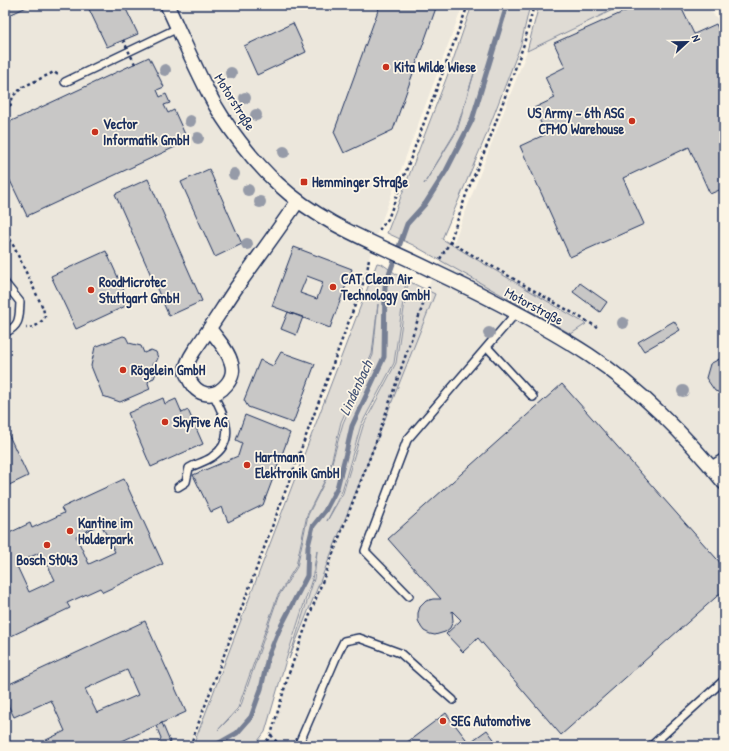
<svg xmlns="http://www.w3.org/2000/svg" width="729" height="751" viewBox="0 0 729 751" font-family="'Patrick Hand',sans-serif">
	<rect width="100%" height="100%" fill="#fcf5e5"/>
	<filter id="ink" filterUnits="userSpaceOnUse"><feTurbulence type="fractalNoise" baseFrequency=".025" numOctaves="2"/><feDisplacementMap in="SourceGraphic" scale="8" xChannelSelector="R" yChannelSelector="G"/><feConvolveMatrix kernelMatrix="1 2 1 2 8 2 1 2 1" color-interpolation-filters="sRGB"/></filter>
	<g filter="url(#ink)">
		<path fill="#ece7dc" d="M5 5H463L373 244 368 262 367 273 190 746H5Z
			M623 5H704L724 25V746H263L271 735 288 676 313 606 377 439 434 271 452 247 527 51Z"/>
		<path fill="#dfdbd4" stroke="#7d8599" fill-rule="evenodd" d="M472 5H530L521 44 485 138 442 239 586 324 571 334 413 245 387 233 451 66ZM475 70 457 131 424 184 456 131Z
			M539 5H623L527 51Z
			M377 263 382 264 406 281 394 363 361 425 342 491 327 521 343 493 363 426 396 363 408 281 435 294 289 659 314 579 317 551 312 579 286 660 265 732 254 746H193ZM378 304 373 355 343 423 329 473 308 515 297 567 278 597 240 708 218 730 238 708 277 597 296 566 307 515 329 472 341 422 372 354Z"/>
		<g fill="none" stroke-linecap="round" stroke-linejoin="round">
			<path stroke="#767f94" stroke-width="5" d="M214 746 237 733 251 717 261 689 268 657 279 630 307 576 308 546 313 526 325 511 337 488 346 453 352 426 384 357 385 286 407 224 425 204 446 171 472 120 507 5"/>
		</g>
		<path fill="#c8c7c6" stroke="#1b2f5e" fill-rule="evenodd" d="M5 5H31L5 17Z
			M87 5H124L138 34 107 47Z
			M380 5H437L393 130 344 153 334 132Z
			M639 5H680L694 34 716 24 724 41V188L710 194 689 147 623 178 644 224 570 257 520 146 546 134 534 108 555 98 545 77 565 67 554 43Z
			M293 23 306 52 257 75 244 46Z
			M149 57 164 87 157 90 160 97 166 94 170 103 164 105 168 113 174 110 188 141 27 216 5 170V124Z
			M209 169 242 244 215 257 181 182Z
			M148 179 202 301 169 316 115 194Z
			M294 247 352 269 330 328 272 306ZM307 276 323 282 317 299 300 293Z
			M106 251 130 304 76 329 51 276Z
			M580 283 607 302 600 312 573 292Z
			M288 312 303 317 296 335 281 329Z
			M674 321 680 330 644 351 638 342Z
			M123 336 126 337 129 343 141 346 144 353 151 350 156 352 158 358 156 362 152 364 156 373 154 378 149 380 148 383 150 389 120 402 103 396 91 366 95 347Z
			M281 352 315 364 293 423 248 407 244 400 260 360 273 366Z
			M723 357H724V394L715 391 706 378 710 364Z
			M562 384 724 567V590L561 735 478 638 463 652 446 634 461 620 452 611 453 621 450 628 445 632 435 635 430 634 424 631 421 627 418 620V613L420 607 426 601 433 599H441L388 539Z
			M163 398 165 404 176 399 182 413 188 410 203 444 151 467 128 413Z
			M245 415 290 433 263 505 228 522 222 507 211 512 193 475 238 456 242 443 236 440Z
			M5 427 28 476 5 487Z
			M124 479 163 564 103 592 100 588 67 603 70 608 9 637 5 629V535L30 523 32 528 64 513 61 508ZM101 524 115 552 89 564 76 536ZM41 552 55 580 29 592 16 564Z
			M145 621 186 712 111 746H47L44 741 65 731 51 700 14 717 5 699V686ZM127 670 138 695 97 713 85 689Z
			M446 713 469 743 487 730 499 746H402Z
			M162 723 170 742 168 746H157L161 738 156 726Z"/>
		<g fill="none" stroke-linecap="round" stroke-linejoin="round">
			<g stroke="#1b2f5e" stroke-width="10">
				<path id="lane" d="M65 82 178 28
					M5 283 20 302C19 317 21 325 5 333
					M487 347 533 397
					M710 466 724 457
					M178 487 186 482 189 468C196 464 205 462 212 457 237 440 225 417 213 394
					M409 596 365 551 407 440 516 313
					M298 746 338 653 344 641 359 638 400 653 453 700
					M651 746 724 680"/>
			</g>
			<g stroke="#1b2f5e" stroke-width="16">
				<path id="street" d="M167 5C181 35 194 65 209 94 225 125 253 161 278 184 323 226 379 244 433 271 486 296 540 323 589 355 638 387 688 438 724 483
					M210 329C217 339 228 350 231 362 234 370 232 378 227 384 214 400 197 396 189 379 188 377 187 375 186 373 185 365 190 357 194 351 209 330 222 309 236 288 257 259 278 230 298 201"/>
			</g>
			<path stroke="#1b2f5e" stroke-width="2.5" stroke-dasharray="3 3" stroke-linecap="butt" d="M719 5 724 8
				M5 109 10 107 13 96 23 87 54 72 58 75
				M5 228 43 308 45 317C40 324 35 328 26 328
				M379 230 388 219 468 5
				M450 242 597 327
				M440 259 450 242 467 192 489 141 524 44 534 5
				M271 735 280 746
				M190 746 367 273 369 258
				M263 746 271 735 288 676 313 606 377 439 430 284"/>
			<use href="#lane" stroke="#fcf5e5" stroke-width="7"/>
			<use href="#street" stroke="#fcf5e5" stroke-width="13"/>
			<path stroke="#1b2f5e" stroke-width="2.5" stroke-dasharray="3 3" stroke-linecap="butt" d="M123 40 135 64"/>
		</g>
		<g fill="#969ba8">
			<circle cx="165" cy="70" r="6"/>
			<circle cx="231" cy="73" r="6"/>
			<circle cx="245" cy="98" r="6"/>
			<circle cx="256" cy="115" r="6"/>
			<circle cx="190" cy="121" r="6"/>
			<circle cx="198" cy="138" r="6"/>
			<circle cx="284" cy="152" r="6"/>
			<circle cx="234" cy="174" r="6"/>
			<circle cx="248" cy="190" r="6"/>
			<circle cx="260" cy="202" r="6"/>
			<circle cx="247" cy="244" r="6"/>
			<circle cx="623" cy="323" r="6"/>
			<circle cx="489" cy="333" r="6"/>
			<circle cx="683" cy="391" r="6"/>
		</g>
	</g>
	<g fill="#c8321e" stroke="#fcf5e5" stroke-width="1.5">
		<circle cx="386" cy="67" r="4"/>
		<circle cx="632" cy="121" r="4"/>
		<circle cx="95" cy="132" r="4"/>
		<rect x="300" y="178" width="8" height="8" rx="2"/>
		<circle cx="333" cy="287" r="4"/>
		<circle cx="91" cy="290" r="4"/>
		<circle cx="123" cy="370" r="4"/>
		<circle cx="165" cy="422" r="4"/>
		<circle cx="247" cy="465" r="4"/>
		<circle cx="70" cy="531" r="4"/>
		<circle cx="47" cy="545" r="4"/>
		<circle cx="443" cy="721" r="4"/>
	</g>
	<g text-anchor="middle" stroke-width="3.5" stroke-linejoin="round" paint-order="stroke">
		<g font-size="14" font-weight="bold" fill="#1b2f5e" stroke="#fcf5e5" text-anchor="start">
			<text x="394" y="72">Kita Wilde Wiese</text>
			<text x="624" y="118" text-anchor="end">US Army - 6th ASG<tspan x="624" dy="16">CFMO Warehouse</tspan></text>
			<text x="103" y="129">Vector<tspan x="103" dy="16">Informatik GmbH</tspan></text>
			<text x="312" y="187">Hemminger Straße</text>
			<text x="341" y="284">CAT Clean Air<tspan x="341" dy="16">Technology GmbH</tspan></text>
			<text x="99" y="287">RoodMicrotec<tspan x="99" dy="16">Stuttgart GmbH</tspan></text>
			<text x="131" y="375">Rögelein GmbH</text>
			<text x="173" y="427">SkyFive AG</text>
			<text x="255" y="462">Hartmann<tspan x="255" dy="16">Elektronik GmbH</tspan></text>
			<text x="78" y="528">Kantine im<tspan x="78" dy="16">Holderpark</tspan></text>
			<text x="47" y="565" text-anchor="middle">Bosch St043</text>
			<text x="451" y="726">SEG Automotive</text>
		</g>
		<g font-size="14" fill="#1b2f5e" stroke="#fcf5e5">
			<text transform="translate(235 102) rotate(58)" y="5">Motorstraße</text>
			<text transform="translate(534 306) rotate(28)" y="5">Motorstraße</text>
		</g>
		<g font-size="15" font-style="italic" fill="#485779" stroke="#fcf5e5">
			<text transform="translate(356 388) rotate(-65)" y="5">Lindenbach</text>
		</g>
	</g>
	<rect width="729" height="751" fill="none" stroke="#fcf5e5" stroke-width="20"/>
	<rect x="10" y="10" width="709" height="731" fill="none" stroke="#1b2f5e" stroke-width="1.5" filter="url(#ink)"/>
	<g transform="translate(687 42) rotate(68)" stroke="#fcf5e5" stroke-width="3" paint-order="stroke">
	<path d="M0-3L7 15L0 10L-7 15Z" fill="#1b2f5e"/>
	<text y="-6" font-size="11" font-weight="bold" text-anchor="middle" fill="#1b2f5e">N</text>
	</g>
</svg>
